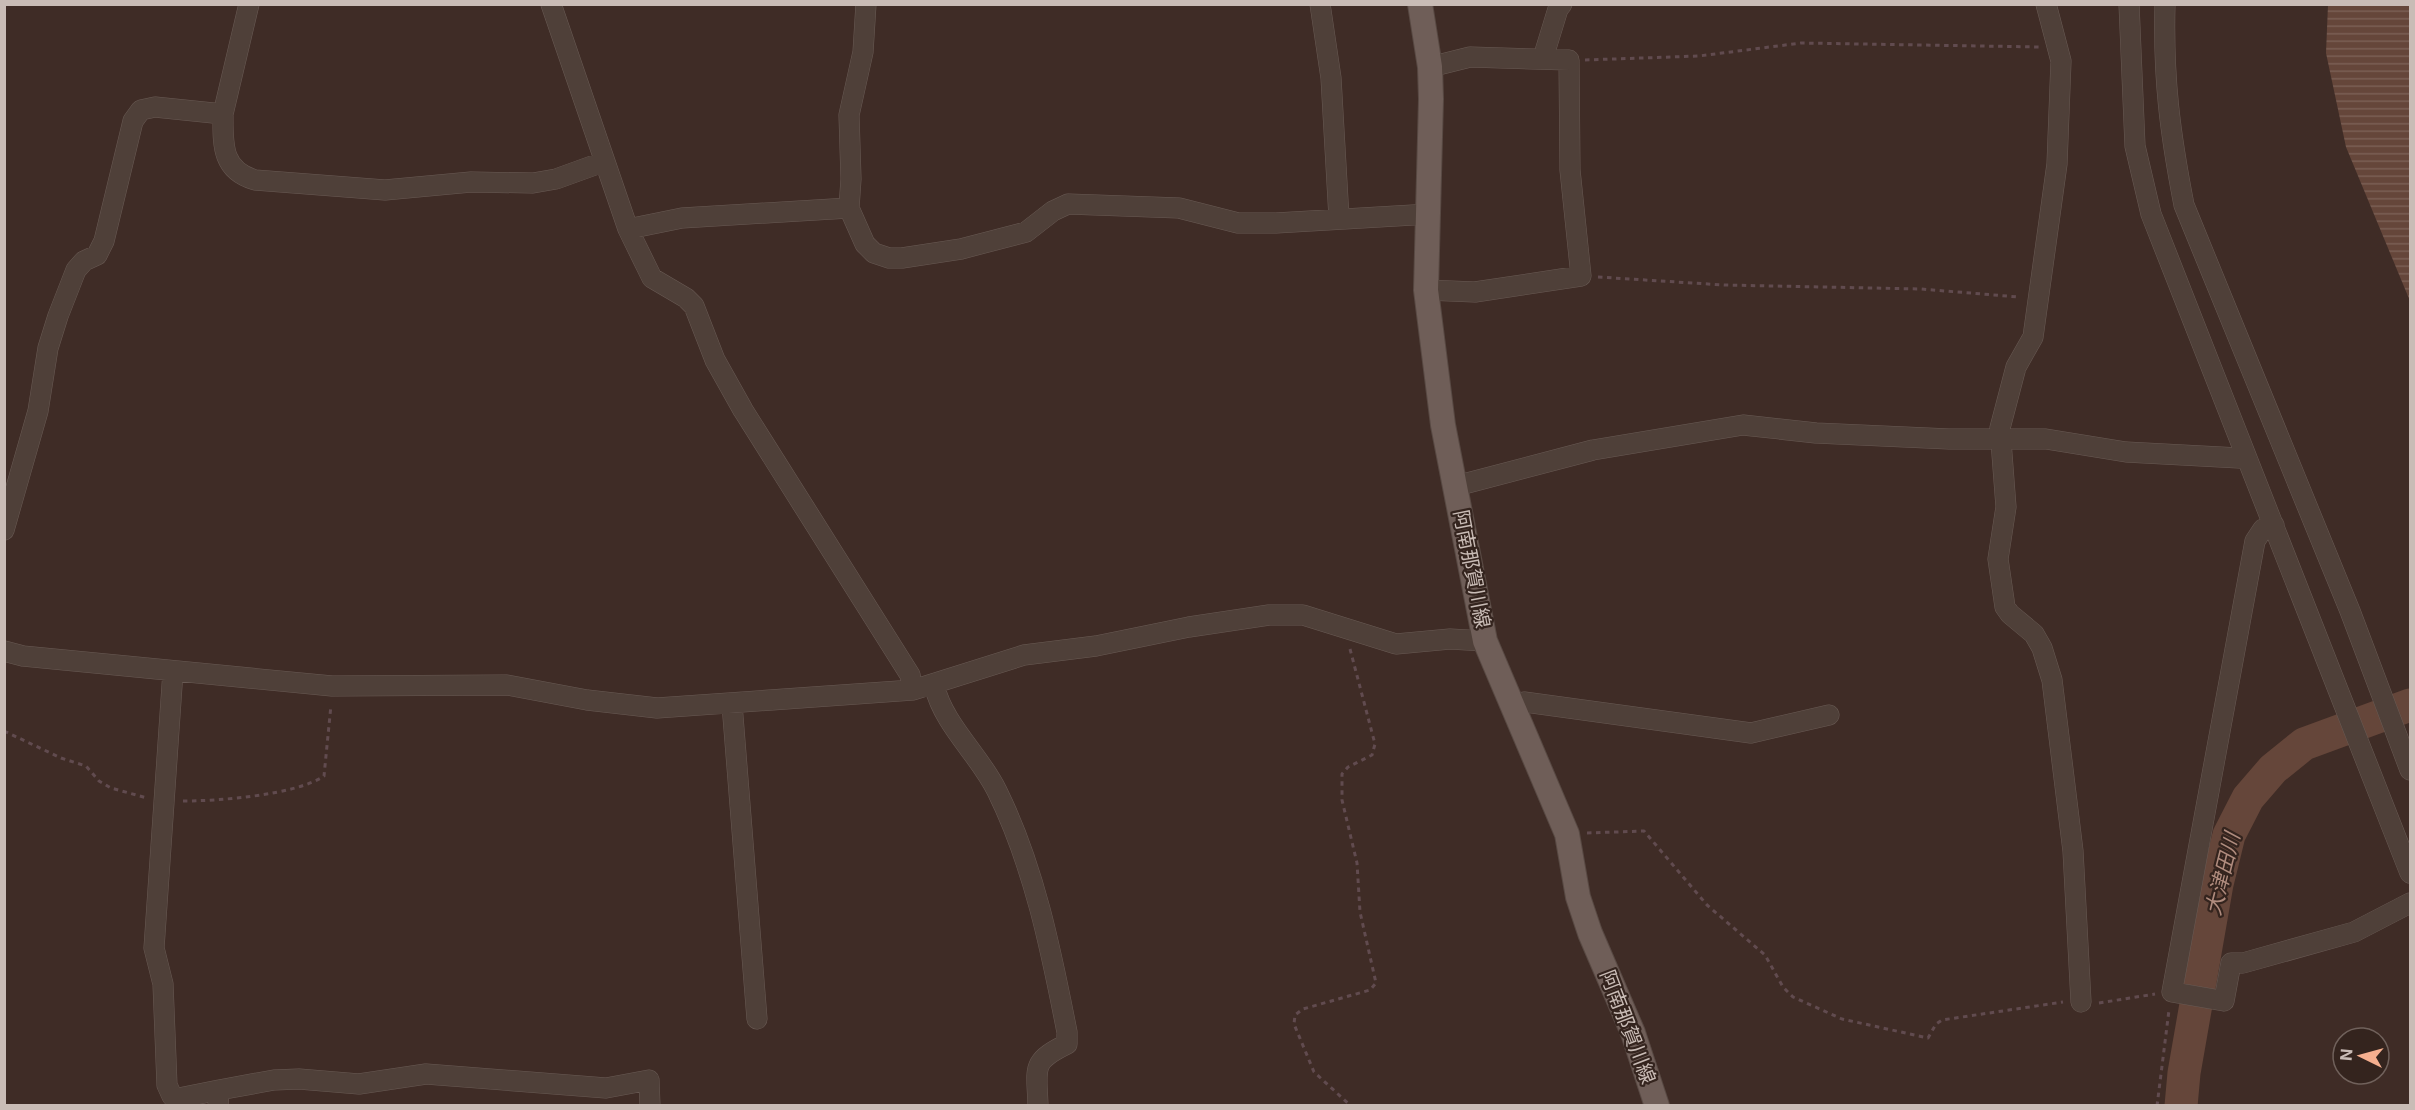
<svg xmlns="http://www.w3.org/2000/svg" width="2415" height="1110" viewBox="0 0 2415 1110" font-family="Inter,'Noto Sans JP',sans-serif">
	<defs>
		<pattern id="water-rules" width="6" height="5" patternUnits="userSpaceOnUse" patternTransform="scale(1.5)"><rect width="6" height="5" fill="#65463a"/><path d="M0 2.5h6" fill="none" stroke="#7a5f54"/></pattern>
	</defs>
	<rect width="100%" height="100%" fill="#3f2c26"/>
	<path fill="url(#water-rules)" d="M2328 5H2410V301L2346 147 2326 53Z"/>
	<g fill="none" stroke-linecap="round" stroke-linejoin="round">
		<path stroke="#65463a" stroke-width="5" d="M4 5 5 4"/>
		<path stroke="#65463a" stroke-width="33" d="M2181 1106 2184 1073 2217 884 2229 835 2248 798 2273 769 2304 744 2410 705"/>
		<g stroke="#695a54" stroke-width="21">
			<path id="minor" d="M551 4 628 229 652 278 686 298 694 306 715 360 743 410 910 675 913 690
				M866 4 863 52 849 115 851 179 849 208 865 244 874 253 889 258H902L961 249 1026 232 1053 211 1068 204 1179 208 1238 223H1276L1430 214
				M1320 4 1331 78 1339 218
				M2046 4 2061 61 2057 164 2033 337 2016 367 2000 428 2006 507 1998 559 2005 607 2010 614 2034 634 2042 648 2052 680 2073 851 2081 1002
				M2129 4 2135 146 2151 214 2410 873
				M2165 4C2163 78 2170 133 2184 205L2350 611 2410 770
				M1543 58 1558 9 1562 4
				M223 114C223 144 221 170 255 180L385 190 471 182 533 183 556 179 603 162
				M628 229 682 218 849 208
				M1426 290 1475 292 1581 276 1570 170 1569 60 1470 57 1430 67
				M1456 486 1593 450 1743 425 1816 433 1949 439H2046L2126 452 2239 458 2246 456
				M2274 525 2263 529 2255 541 2172 992 2224 1001 2231 963H2243L2354 932 2410 903
				M4 530 38 411 48 348 58 316 76 270 84 261 97 255 104 241 133 121 141 110 155 107 223 114 249 4
				M4 651 23 656 332 686 507 685 587 700 657 708 913 690 1024 655 1096 646 1189 627 1269 615H1303L1396 644 1450 639 1485 641
				M173 671 154 948 163 984 167 1085 172 1096 179 1098 219 1090 218 1106
				M934 685C944 726 979 754 997 791 1034 866 1051 950 1067 1032V1044C1030 1062 1037 1068 1038 1106
				M732 704 757 1019
				M1512 707 1524 702 1751 733 1829 715
				M219 1090 274 1080 299 1079 359 1084 426 1074 606 1088 649 1080 650 1106"/>
		</g>
		<g stroke="#584943" stroke-width="26">
			<path id="major" d="M1420 4 1430 67 1431 99 1426 290 1443 425 1485 641 1567 834 1578 897 1590 933 1633 1033 1657 1106"/>
		</g>
		<path stroke="#614b4f" stroke-width="3" stroke-dasharray="4.5 4.5" stroke-linecap="butt" d="M1585 60 1699 56 1801 43 2040 47
			M1598 277 1724 285 1921 289 2019 297
			M1350 649 1375 744 1372 755 1348 767 1342 774V800L1357 863 1360 912 1376 983 1370 990 1303 1009 1295 1015 1294 1024 1314 1072 1351 1106
			M4 731 61 758 86 766 99 781 111 788 147 798
			M183 801C219 801 296 795 324 776L331 705
			M1587 833 1644 831 1707 905 1765 955 1783 987 1793 997 1842 1019 1928 1038 1936 1024 1942 1020 2063 1002
			M2099 1003 2155 994
			M2157 1106 2169 1010"/>
		<use href="#minor" stroke="#4f4039" stroke-width="20"/>
		<use href="#major" stroke="#6f5e58" stroke-width="24"/>
	</g>
	<g text-anchor="middle" stroke-width="4.5" stroke-linejoin="round" paint-order="stroke">
		<g font-size="20" fill="#c9bcb6" stroke="#34241e">
			<text transform="translate(1472 569) rotate(79)" y="7">阿南那賀川線</text>
			<text transform="translate(1628 1027) rotate(69)" y="7">阿南那賀川線</text>
		</g>
		<g font-size="21" font-style="italic" fill="#b08c7e" stroke="#34241e">
			<text transform="translate(2223 874) rotate(-76)" y="7">大津田川</text>
		</g>
	</g>
	<rect width="2415" height="1110" fill="none" stroke="#c9bcb6" stroke-width="12"/>
	<g transform="translate(2361 1056) rotate(275)"><circle r="28" fill="#34241e" stroke="#70615b" stroke-width="1.5"/>
	<path d="M0-4.5L10 22L0 15L-10 22Z" fill="#f5af8f"/>
	<text y="-9" font-size="16" font-weight="bold" text-anchor="middle" fill="#c9bcb6">N</text>
	</g>
</svg>
